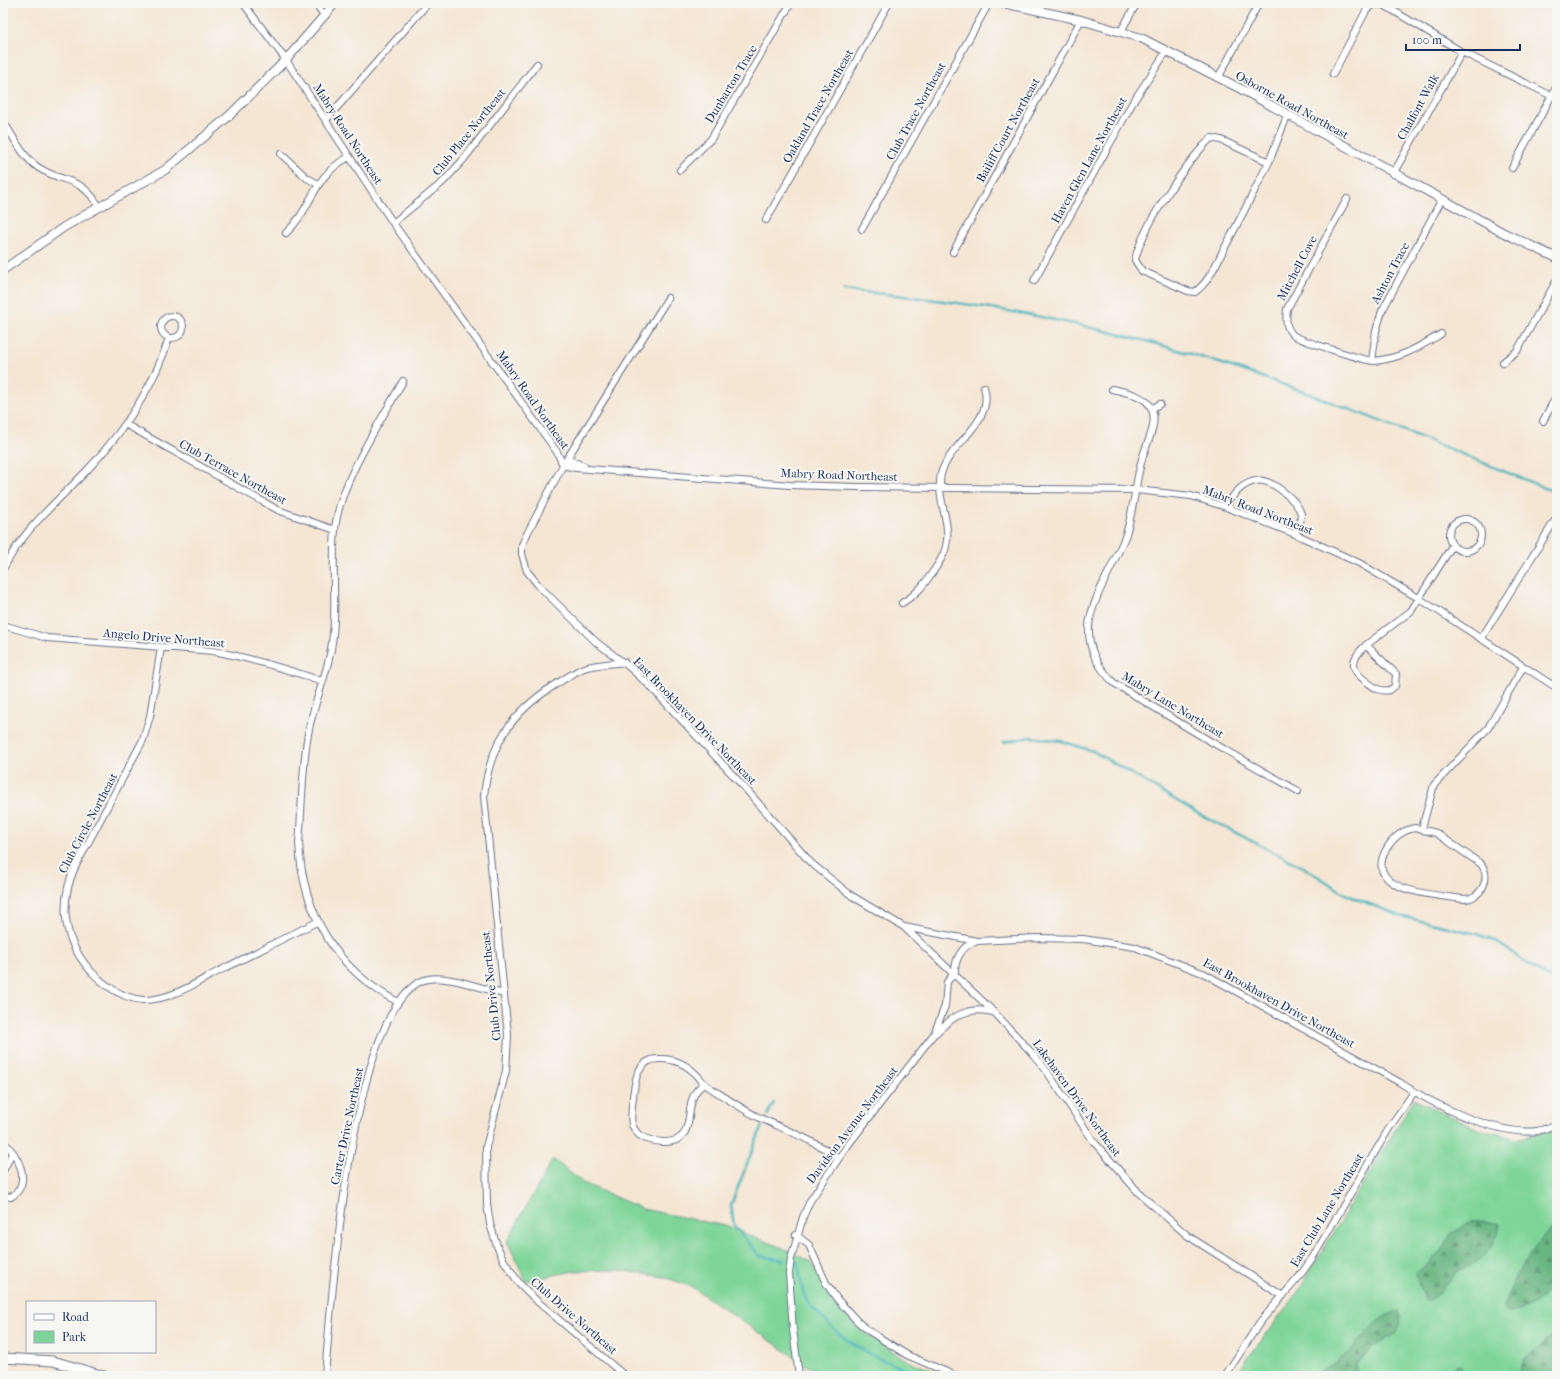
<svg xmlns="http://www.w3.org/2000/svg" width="1560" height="1379" viewBox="0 0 1560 1379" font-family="'IM FELL French Canon',serif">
	<defs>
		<pattern id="forest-firs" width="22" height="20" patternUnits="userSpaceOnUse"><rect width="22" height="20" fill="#67b681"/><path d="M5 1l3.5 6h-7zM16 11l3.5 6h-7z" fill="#54946d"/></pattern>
	</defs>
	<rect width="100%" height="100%" fill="#f6f6f2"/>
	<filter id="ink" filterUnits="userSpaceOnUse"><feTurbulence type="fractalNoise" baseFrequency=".025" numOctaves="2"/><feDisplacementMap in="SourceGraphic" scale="8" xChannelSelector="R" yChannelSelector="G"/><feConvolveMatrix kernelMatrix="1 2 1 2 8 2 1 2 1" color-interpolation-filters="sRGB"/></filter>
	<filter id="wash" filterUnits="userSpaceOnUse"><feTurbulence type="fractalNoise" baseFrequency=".012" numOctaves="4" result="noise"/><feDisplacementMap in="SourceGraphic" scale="16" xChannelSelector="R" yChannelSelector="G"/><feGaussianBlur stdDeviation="0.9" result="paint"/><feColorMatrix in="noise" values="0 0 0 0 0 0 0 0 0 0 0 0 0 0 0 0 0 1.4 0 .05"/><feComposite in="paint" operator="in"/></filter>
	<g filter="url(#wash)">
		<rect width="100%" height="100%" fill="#f5e6d4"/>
		<path fill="#7fd599" stroke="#4d827c" d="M1414 1099 1471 1126 1516 1139 1557 1129V1376H1234L1296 1295Z
			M553 1159 583 1183 643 1209 725 1226 783 1248 810 1261 856 1327 906 1360 947 1376H832L809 1367 692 1287 664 1277 618 1270 574 1271 526 1281 507 1241Z"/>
		<path fill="url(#forest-firs)" stroke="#417270" d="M1472 1221H1485L1500 1224C1498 1242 1488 1257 1471 1265 1466 1268 1459 1270 1455 1274 1445 1284 1439 1297 1426 1302L1416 1273 1428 1264 1442 1249 1450 1235Z
			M1557 1224V1281C1545 1296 1529 1310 1509 1312L1504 1308C1512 1275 1533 1247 1557 1224Z
			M1399 1311 1401 1317 1397 1333 1373 1348 1356 1364 1358 1376H1312C1322 1369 1335 1364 1344 1356 1361 1341 1375 1316 1399 1311Z
			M1557 1332V1376H1518L1524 1359Z
			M1456 1365 1462 1368 1457 1376H1444Z"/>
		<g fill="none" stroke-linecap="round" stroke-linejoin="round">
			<path stroke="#41b2ba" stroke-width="2.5" d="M844 290C950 299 1055 316 1157 344 1295 383 1425 439 1557 493
				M1004 742 1031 737 1061 741 1093 751 1199 814 1305 868 1347 895 1400 916 1477 934 1498 943 1557 984
				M768 1115 774 1102
				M762 1126 731 1205 734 1226 760 1256 784 1260
				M796 1263H798C800 1274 801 1290 806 1299 808 1304 814 1309 818 1313 846 1347 886 1364 927 1376"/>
		</g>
	</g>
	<g filter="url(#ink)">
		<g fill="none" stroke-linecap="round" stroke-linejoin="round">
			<g stroke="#676f87" stroke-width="8">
				<path id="minor" d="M243 3 286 60 393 223 557 452 563 465
					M315 3 325 16
					M1121 31 1137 3
					M1333 74 1366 11C1372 5 1375 3 1384 5L1462 52 1552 96
					M1218 78 1259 3
					M326 120 428 3
					M3 121C13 136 23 158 39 168 64 184 82 176 99 207
					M1211 138 1221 140 1269 162C1254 191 1240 220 1224 249 1216 264 1209 282 1195 292L1188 291 1142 271 1135 260C1143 225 1186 163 1211 138Z
					M281 154 307 178 318 184
					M1269 162 1287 116
					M1512 168 1557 86
					M680 170 711 139 791 3
					M1393 174 1462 52
					M1347 199 1287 309C1286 318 1285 328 1293 335 1299 340 1366 361 1374 361 1402 358 1417 348 1441 334
					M766 220 889 3
					M393 223 443 182 464 159 537 64
					M862 229 989 3
					M286 233C314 207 311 177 349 157
					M953 252 1081 20
					M1034 281 1133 102 1166 52
					M668 298 563 465 528 532 522 545V554L527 571 539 586 596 642 628 666 649 685 744 787 811 863 852 896 904 927 977 941 1037 938 1083 939 1135 947 1205 974 1399 1082C1432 1104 1496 1136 1537 1131 1544 1130 1550 1127 1557 1124
					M161 327a11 11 0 1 1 22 0a11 11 0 1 1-22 0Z
					M1372 361 1376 331 1382 311 1442 199
					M1503 362 1517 351 1557 280
					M1112 389C1125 392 1146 395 1152 409 1158 425 1146 444 1142 459 1135 484 1134 509 1126 534 1117 560 1090 601 1089 627 1088 650 1098 667 1114 683L1208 740 1298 791
					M1151 409 1160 404
					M1543 421 1557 395
					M125 424 278 510 335 530
					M567 459 584 466
					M563 465 576 468 790 485 856 487 1136 490 1191 496 1226 507 1295 534 1359 563 1420 599 1557 688
					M1226 507C1233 495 1241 484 1255 481 1270 477 1297 500 1301 514 1302 521 1298 528 1295 534
					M1449 535a16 16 0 1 1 32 0a16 16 0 1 1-32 0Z
					M3 569C27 524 58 502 91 466 126 428 154 386 169 338
					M902 603C916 595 923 586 932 573 939 563 946 553 947 540 950 521 936 497 941 474 949 443 995 423 984 387
					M3 625 47 638 213 651C251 658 286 669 322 681
					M1481 639 1557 517
					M1366 645 1396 674 1395 686 1390 690C1380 692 1375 688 1367 682 1349 669 1350 660 1366 645Z
					M1366 645 1411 611 1452 546
					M161 648 150 716 143 740 75 867C62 896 61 929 80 957 93 977 117 998 143 1000 171 1001 200 980 225 968 255 953 286 937 317 922
					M624 662C611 664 597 664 584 668 574 672 564 679 555 685 512 712 489 745 484 796L508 1035 506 1071 486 1147 487 1204 490 1224 497 1246 504 1261 519 1283 538 1302 625 1376
					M1415 828 1436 833 1481 864C1492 878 1481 899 1464 899 1439 895 1360 893 1387 848 1394 837 1402 830 1415 828Z
					M1422 828 1434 785 1488 728 1523 667
					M905 928 994 1012 1032 1053 1046 1070 1094 1142 1139 1193 1188 1236 1283 1296
					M955 975C954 961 961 946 975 942
					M398 1002C336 970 302 912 299 843 302 809 302 767 308 734 313 705 326 678 331 649 338 610 331 571 335 531 338 484 380 423 403 381
					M936 1033C953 1016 968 1006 993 1012
					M705 1084C677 1097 704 1144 662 1142 654 1141 646 1140 639 1135 636 1132 634 1129 632 1125 630 1117 634 1079 639 1071 643 1064 649 1059 658 1059 673 1058 686 1064 696 1074 700 1078 702 1082 706 1085 723 1096 740 1108 758 1117 786 1130 813 1140 839 1158
					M3 1142C18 1153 33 1184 11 1197L3 1196
					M3 1171 12 1153
					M796 1235 809 1245 826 1283 837 1299 857 1321 869 1331 907 1355 956 1376
					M325 1376C331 1304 351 1006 424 980 444 973 483 989 504 994
					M799 1376 793 1330 789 1273 791 1259 803 1217 810 1201 845 1149 934 1034 945 1006 947 982 951 977 955 975
					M1225 1376 1260 1322 1299 1277 1313 1257 1391 1125 1414 1092"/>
			</g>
			<g stroke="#676f87" stroke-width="10">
				<path id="tertiary" d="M1003 3 1081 20 1141 38 1241 89 1502 232 1557 258
					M3 270 64 227 165 170 229 116 286 60 335 3"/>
			</g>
			<g stroke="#676f87" stroke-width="11">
				<path id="secondary" d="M3 1358 53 1361 104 1376"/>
			</g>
			<use href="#minor" stroke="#fff" stroke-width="6"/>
			<use href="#tertiary" stroke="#fff" stroke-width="8"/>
			<use href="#secondary" stroke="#fff" stroke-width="9"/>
		</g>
	</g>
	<g text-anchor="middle" stroke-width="4" stroke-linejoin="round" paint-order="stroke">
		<g font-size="12" fill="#1b2f5e" stroke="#f6f6f2">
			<text transform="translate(731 84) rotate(-59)" y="4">Dunbarton Trace</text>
			<text transform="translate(1292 105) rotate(29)" y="4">Osborne Road Northeast</text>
			<text transform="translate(818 106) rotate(-60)" y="4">Oakland Trace Northeast</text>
			<text transform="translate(1418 107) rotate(-61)" y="4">Chalfont Walk</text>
			<text transform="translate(916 111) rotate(-61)" y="4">Club Trace Northeast</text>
			<text transform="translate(1008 130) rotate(-61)" y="4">Bailiff Court Northeast</text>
			<text transform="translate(469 132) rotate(-51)" y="4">Club Place Northeast</text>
			<text transform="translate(348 134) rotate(57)" y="4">Mabry Road Northeast</text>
			<text transform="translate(1089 160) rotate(-61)" y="4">Haven Glen Lane Northeast</text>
			<text transform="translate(1297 268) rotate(-62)" y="4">Mitchell Cove</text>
			<text transform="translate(1390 273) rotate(-62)" y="4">Ashton Trace</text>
			<text transform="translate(533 400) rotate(55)" y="4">Mabry Road Northeast</text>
			<text transform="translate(233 472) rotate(29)" y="4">Club Terrace Northeast</text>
			<text transform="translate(839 475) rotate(2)" y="4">Mabry Road Northeast</text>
			<text transform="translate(1258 510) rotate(21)" y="4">Mabry Road Northeast</text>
			<text transform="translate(164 638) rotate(5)" y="4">Angelo Drive Northeast</text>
			<text transform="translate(1173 705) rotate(31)" y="4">Mabry Lane Northeast</text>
			<text transform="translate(695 721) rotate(46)" y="4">East Brookhaven Drive Northeast</text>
			<text transform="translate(88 823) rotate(-62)" y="4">Club Circle Northeast</text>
			<text transform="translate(491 986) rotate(-96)" y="4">Club Drive Northeast</text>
			<text transform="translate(1279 1003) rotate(29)" y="4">East Brookhaven Drive Northeast</text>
			<text transform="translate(1077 1098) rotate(54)" y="4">Lakehaven Drive Northeast</text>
			<text transform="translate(852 1125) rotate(-53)" y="4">Davidson Avenue Northeast</text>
			<text transform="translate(347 1126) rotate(-78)" y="4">Carter Drive Northeast</text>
			<text transform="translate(1327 1210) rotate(-59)" y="4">East Club Lane Northeast</text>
			<text transform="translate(574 1316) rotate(41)" y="4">Club Drive Northeast</text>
		</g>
	</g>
	<rect width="1560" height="1379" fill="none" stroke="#f6f6f2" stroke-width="16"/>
	<rect x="26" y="1301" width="130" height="52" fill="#f6f6f2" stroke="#9ea6b7"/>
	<rect x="34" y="1314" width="20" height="6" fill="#ffffff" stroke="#9ea6b7"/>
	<text x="62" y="1321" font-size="12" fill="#1b2f5e">Road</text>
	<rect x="34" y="1331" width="20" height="12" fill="#7fd599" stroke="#9ea6b7"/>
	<text x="62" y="1341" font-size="12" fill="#1b2f5e">Park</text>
	<path d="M1406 44v6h114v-6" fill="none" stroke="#1b2f5e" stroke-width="2"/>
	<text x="1412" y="44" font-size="12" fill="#1b2f5e" stroke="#f6f6f2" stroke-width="3" paint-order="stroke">100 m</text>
</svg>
